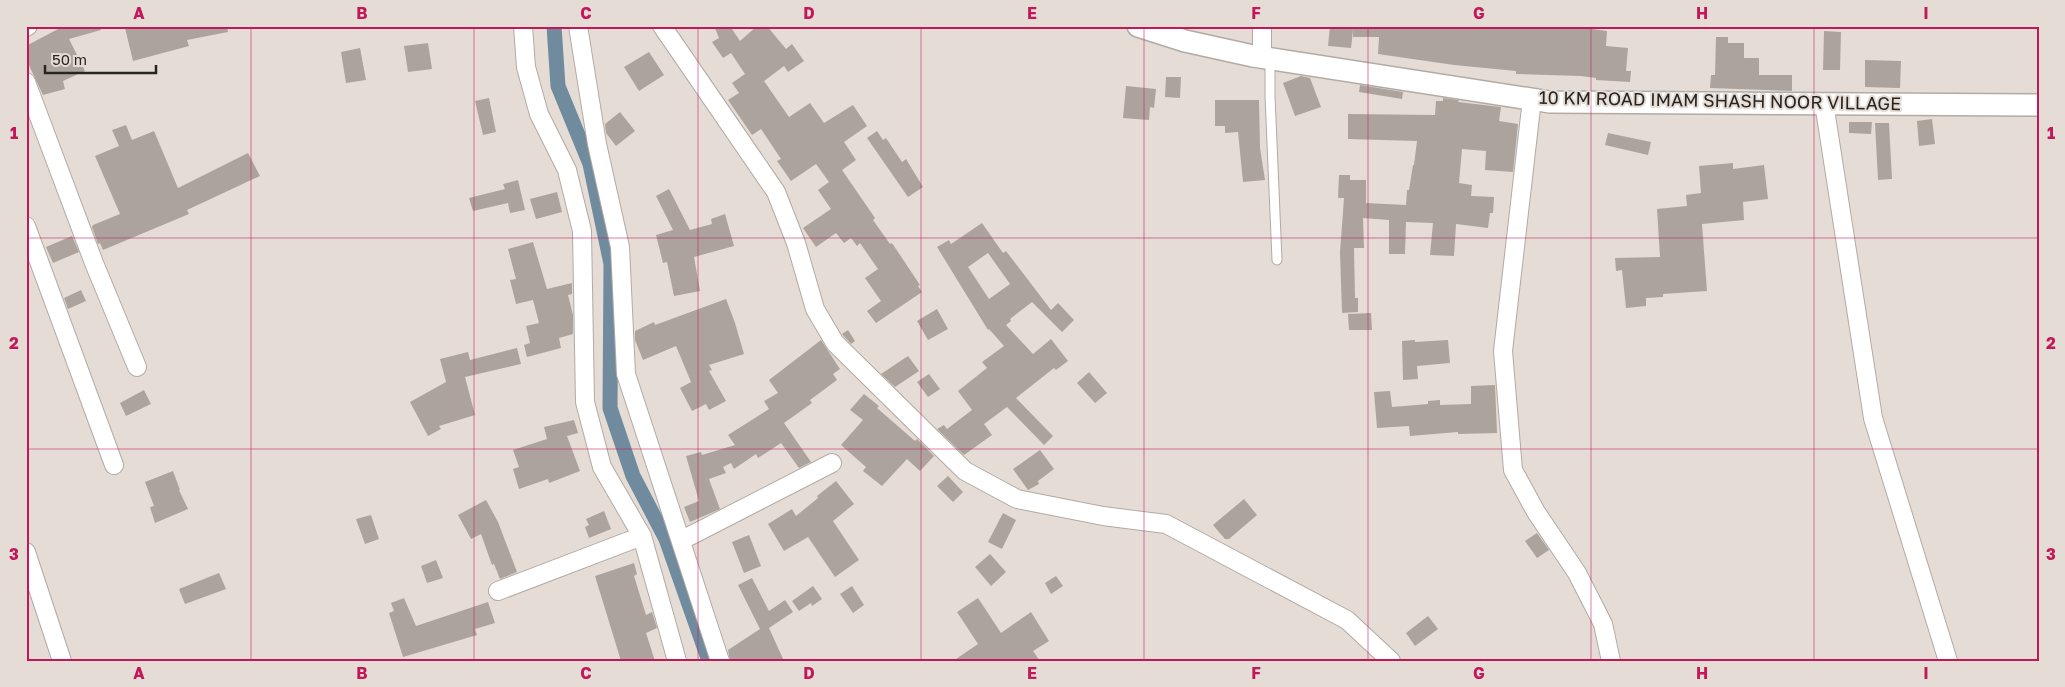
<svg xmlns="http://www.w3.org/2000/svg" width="2065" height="687" viewBox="0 0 2065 687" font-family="'Golos Text',sans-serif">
	<rect width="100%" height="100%" fill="#e5dcd5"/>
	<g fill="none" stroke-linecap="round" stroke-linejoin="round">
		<path stroke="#708a9e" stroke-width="15" d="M554 26 558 86 590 164 611 264 610 408 633 476 666 539 709 661"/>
	</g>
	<path fill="#aca49c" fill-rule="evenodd" d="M69 26H100L101 30 69 39 85 71 63 81 65 89 43 95 26 59V46L58 29Z
		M132 26H227L228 32 187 40 189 46 133 61 125 28Z
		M714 26H730L740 41 757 26H767L786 49 792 44 804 61 788 72 784 66 764 81 789 117 810 103 824 123 853 105 867 126 844 142 856 160 842 170 875 218 873 220 890 244 892 243 920 285 918 286 922 292 876 323 867 311 881 301 865 278 878 269 860 243 857 246 851 238 844 243 836 233 816 247 803 228 831 209 818 190 829 182 816 164 791 181 777 161 781 159 761 129 752 135 728 100 739 93 732 83 745 74 731 53 723 58 712 42 719 38Z
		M1330 26H1571L1607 31 1606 46 1628 48 1626 71H1631L1630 82 1596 80V78L1581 76 1516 74V71L1454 65 1378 54 1379 37H1353V30L1351 48 1328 46Z
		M1824 31 1841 32 1840 70H1823Z
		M1716 37H1728V43H1744V58H1759V75H1792V91L1710 88 1711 75H1715Z
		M428 43 432 69 408 72 404 46Z
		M360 48 366 80 346 83 341 52Z
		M649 52 664 75 639 91 624 67Z
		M1865 60 1901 61 1900 88 1865 87Z
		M1301 76 1310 78 1321 107 1295 116 1283 83Z
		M1166 77H1181L1180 98 1165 97Z
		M1360 85 1403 92 1402 99 1359 92Z
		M1126 86 1156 89 1154 108 1150 107 1149 120 1123 118Z
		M489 98 496 132 483 135 475 101Z
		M1443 98 1459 100 1458 102 1501 107 1499 121 1518 124 1513 172 1485 170 1486 151 1462 149 1459 183 1472 185 1471 196 1494 197 1493 213H1490L1488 228 1456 224 1454 256 1430 255 1433 223 1406 222 1405 254H1389V220L1363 218 1364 248H1354L1355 298H1358V312L1342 313 1340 252 1344 198H1338L1339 175H1350V180H1366V203L1406 205 1407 190H1409L1413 165H1414L1417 141 1348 139V114L1435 115 1436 101H1443Z
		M1215 100H1259L1260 148 1265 180 1243 182 1238 132 1225 133V126H1215Z
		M620 112 635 131 616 146 606 133 605 124Z
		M1932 119 1935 144 1919 146 1917 121Z
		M1849 122H1872L1871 134 1849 133Z
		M1875 123H1889L1892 179 1878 180Z
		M126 125 132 140 154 131 178 188 248 153 260 176 187 210 189 214 103 250 100 243 98 244 92 227 93 225 120 214 95 156 119 146 112 130Z
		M877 131 883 140 886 138 902 162 906 159 923 187 908 197 867 138Z
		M1608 133 1651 142 1648 155 1605 145Z
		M1733 163V169L1764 165 1768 199 1743 202 1744 220 1702 224 1707 291 1663 294V297L1646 298V306L1626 308 1622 270 1616 271 1615 258 1660 257 1657 209 1687 206 1686 195 1701 193 1699 166Z
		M518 180 525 210 510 213 508 203 473 211 469 198 505 189 503 184Z
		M669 189 690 230 712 224 711 219 725 214 734 246 694 257 700 291 674 296 667 262 663 263 656 235 673 230 656 196Z
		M557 192 562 212 536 219 530 199Z
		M982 223 1003 253 1006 251 1051 310 1058 303 1074 320 1062 332 1032 302 1010 319 1011 321 1006 325 1033 354 1051 339 1068 361 1056 370 1054 368 1016 398 1053 436 1044 445 1007 407 984 424 992 435 964 455 937 429 944 425 947 429 972 410 958 391 987 368 982 362 1004 346 989 329 988 330 937 247 949 240 951 244ZM988 253 1010 284 989 299 968 267Z
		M72 236 79 252 53 263 46 247Z
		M533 242 547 289 572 283V294L568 295 573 315V334L559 338 561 348 527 357 524 345 530 343 526 326 539 323 533 300 516 304 510 280 516 279 508 249Z
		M81 290 86 301 68 309 64 298Z
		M726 299 735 323 744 354 709 365 712 370 709 371 726 401 709 410 706 404 692 411 680 388 691 382 676 346 643 360 635 340V331L654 322 655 325Z
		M937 309 948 329 928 340 917 321Z
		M1371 313 1372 330H1349L1348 314Z
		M848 330 855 341 851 344 842 334Z
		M821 340 840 369 833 374 837 380 810 400 812 403 784 423 811 462 799 468 781 443 758 458 756 454 734 469 731 463 723 467 726 473 709 479 720 509 690 522 684 507 699 501 686 456 701 452 702 455 735 445 728 435 769 409 764 401 778 393 769 380Z
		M1415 340V342L1448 340 1450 363 1417 366 1418 379 1403 380 1402 341Z
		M517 348 521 364 465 377 475 415 439 426 441 429 428 436 410 402 446 382 440 359 468 352 470 360Z
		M908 356 919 371 895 387 881 374Z
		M1089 372 1107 393 1095 403 1077 383Z
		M929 374 940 389 928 397 917 382Z
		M1495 385 1497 433 1458 434V432L1410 436 1409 426 1377 428 1374 392 1390 391 1392 407 1428 404V401L1440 400V405L1471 404V386Z
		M144 390 151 404 126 416 120 403Z
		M864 394 879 406 877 408 915 441 917 439 934 456 920 471 907 459 882 486 863 471 866 467 841 445 863 420 850 410Z
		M574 420 578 433 567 436 580 471 549 483 548 479 519 489 513 469 519 467 513 450 547 439 544 427Z
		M1040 450 1054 469 1038 481 1039 484 1028 490 1013 469Z
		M173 471 180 490H179L188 509 155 523 150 507 154 506 145 482Z
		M948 476 963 492 953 502 937 486Z
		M836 481 854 504 833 521 859 560 835 577 808 537 784 551 768 524 792 509 796 516 818 498 817 496Z
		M1244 499 1257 515 1229 539H1225L1213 525Z
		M486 500 498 522 517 572 500 579 494 564 492 565 481 534 471 539 458 515Z
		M604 511 611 529 589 538 585 527 589 525 586 519Z
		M1003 513 1016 520 1002 549 988 542Z
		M371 515 379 539 365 544 356 519Z
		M1537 533 1549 550 1537 558 1525 541Z
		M749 535 761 566 744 573 732 542Z
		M990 554 1006 572 991 586 975 567Z
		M436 560 443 578 427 583 421 566Z
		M634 563 637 574 634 576 646 615 652 612 657 628 646 633 655 661H621L595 576Z
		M219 573 226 589 185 604 179 589Z
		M1056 576 1063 586 1051 594 1045 583Z
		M752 578 769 611 785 600 793 612 769 628 784 661H730L728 650 760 629 738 585Z
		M813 586 822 599 812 606 811 603 799 611 792 601Z
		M852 586 864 605 853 613 840 594Z
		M404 598 416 626 488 602 495 623 475 629 477 635 403 657 389 613 394 611 391 603Z
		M978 598 1001 633 1031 612 1049 641 1033 651 1040 661H953L978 644 957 612Z
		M1428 616 1438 629 1415 646 1406 633Z"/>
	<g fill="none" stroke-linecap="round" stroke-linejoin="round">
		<g stroke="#b2aaa3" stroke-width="11">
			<path id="service" d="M1270 58V96L1277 260"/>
		</g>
		<g stroke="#b2aaa3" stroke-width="20">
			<path id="minor" d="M523 26 526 67 539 114 567 170 582 231 585 402 602 467 642 536 677 661
				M578 26 597 144 620 247 626 374 720 661
				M662 26 776 192 796 243 815 309 835 343 965 471 1017 499 1103 516 1166 524 1347 620 1391 661
				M1262 26V56
				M26 27 28 26
				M26 82 94 263 137 367
				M1532 99 1503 351 1513 470 1536 512 1577 573 1603 624 1611 661
				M1824 103 1873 418 1948 661
				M26 226 114 465
				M682 540 832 463
				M26 552 62 661
				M498 591 642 536"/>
		</g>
		<g stroke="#b2aaa3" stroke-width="24">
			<path id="tertiary" d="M1138 26 1185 41 1253 56 1550 102 2039 105"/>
		</g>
		<use href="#service" stroke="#fff" stroke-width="9"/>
		<use href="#minor" stroke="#fff" stroke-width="18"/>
		<use href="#tertiary" stroke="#fff" stroke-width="21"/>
	</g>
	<path fill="none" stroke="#c2185b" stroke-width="1" stroke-opacity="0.55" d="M251 26V661M474 26V661M698 26V661M921 26V661M1144 26V661M1368 26V661M1591 26V661M1814 26V661M26 238H2039M26 449H2039"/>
	<g text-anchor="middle" stroke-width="4" stroke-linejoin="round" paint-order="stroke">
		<g font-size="18" fill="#282422" stroke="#e5dcd5">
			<text transform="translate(1720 101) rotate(1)" y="6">10 KM ROAD IMAM SHASH NOOR VILLAGE</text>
		</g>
	</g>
	<rect width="2065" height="687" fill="none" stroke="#e5dcd5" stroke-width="55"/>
	<path d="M45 65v8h111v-8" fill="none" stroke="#282422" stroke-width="2.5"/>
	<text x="52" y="65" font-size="15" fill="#282422" stroke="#e5dcd5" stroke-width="4" paint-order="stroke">50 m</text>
	<rect x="28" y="28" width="2010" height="632" fill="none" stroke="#c2185b" stroke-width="2"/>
	<g font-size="16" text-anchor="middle" font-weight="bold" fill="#c2185b">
		<text x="139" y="19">A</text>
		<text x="362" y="19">B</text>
		<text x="586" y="19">C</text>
		<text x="809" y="19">D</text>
		<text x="1032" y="19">E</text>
		<text x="1256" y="19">F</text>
		<text x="1479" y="19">G</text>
		<text x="1702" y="19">H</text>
		<text x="1926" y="19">I</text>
		<text x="14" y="139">1</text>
		<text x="2051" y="139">1</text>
		<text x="14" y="349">2</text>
		<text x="2051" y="349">2</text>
		<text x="14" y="560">3</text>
		<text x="2051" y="560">3</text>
		<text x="139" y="679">A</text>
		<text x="362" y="679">B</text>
		<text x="586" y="679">C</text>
		<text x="809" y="679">D</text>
		<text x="1032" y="679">E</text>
		<text x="1256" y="679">F</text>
		<text x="1479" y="679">G</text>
		<text x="1702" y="679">H</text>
		<text x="1926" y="679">I</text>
	</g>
</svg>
